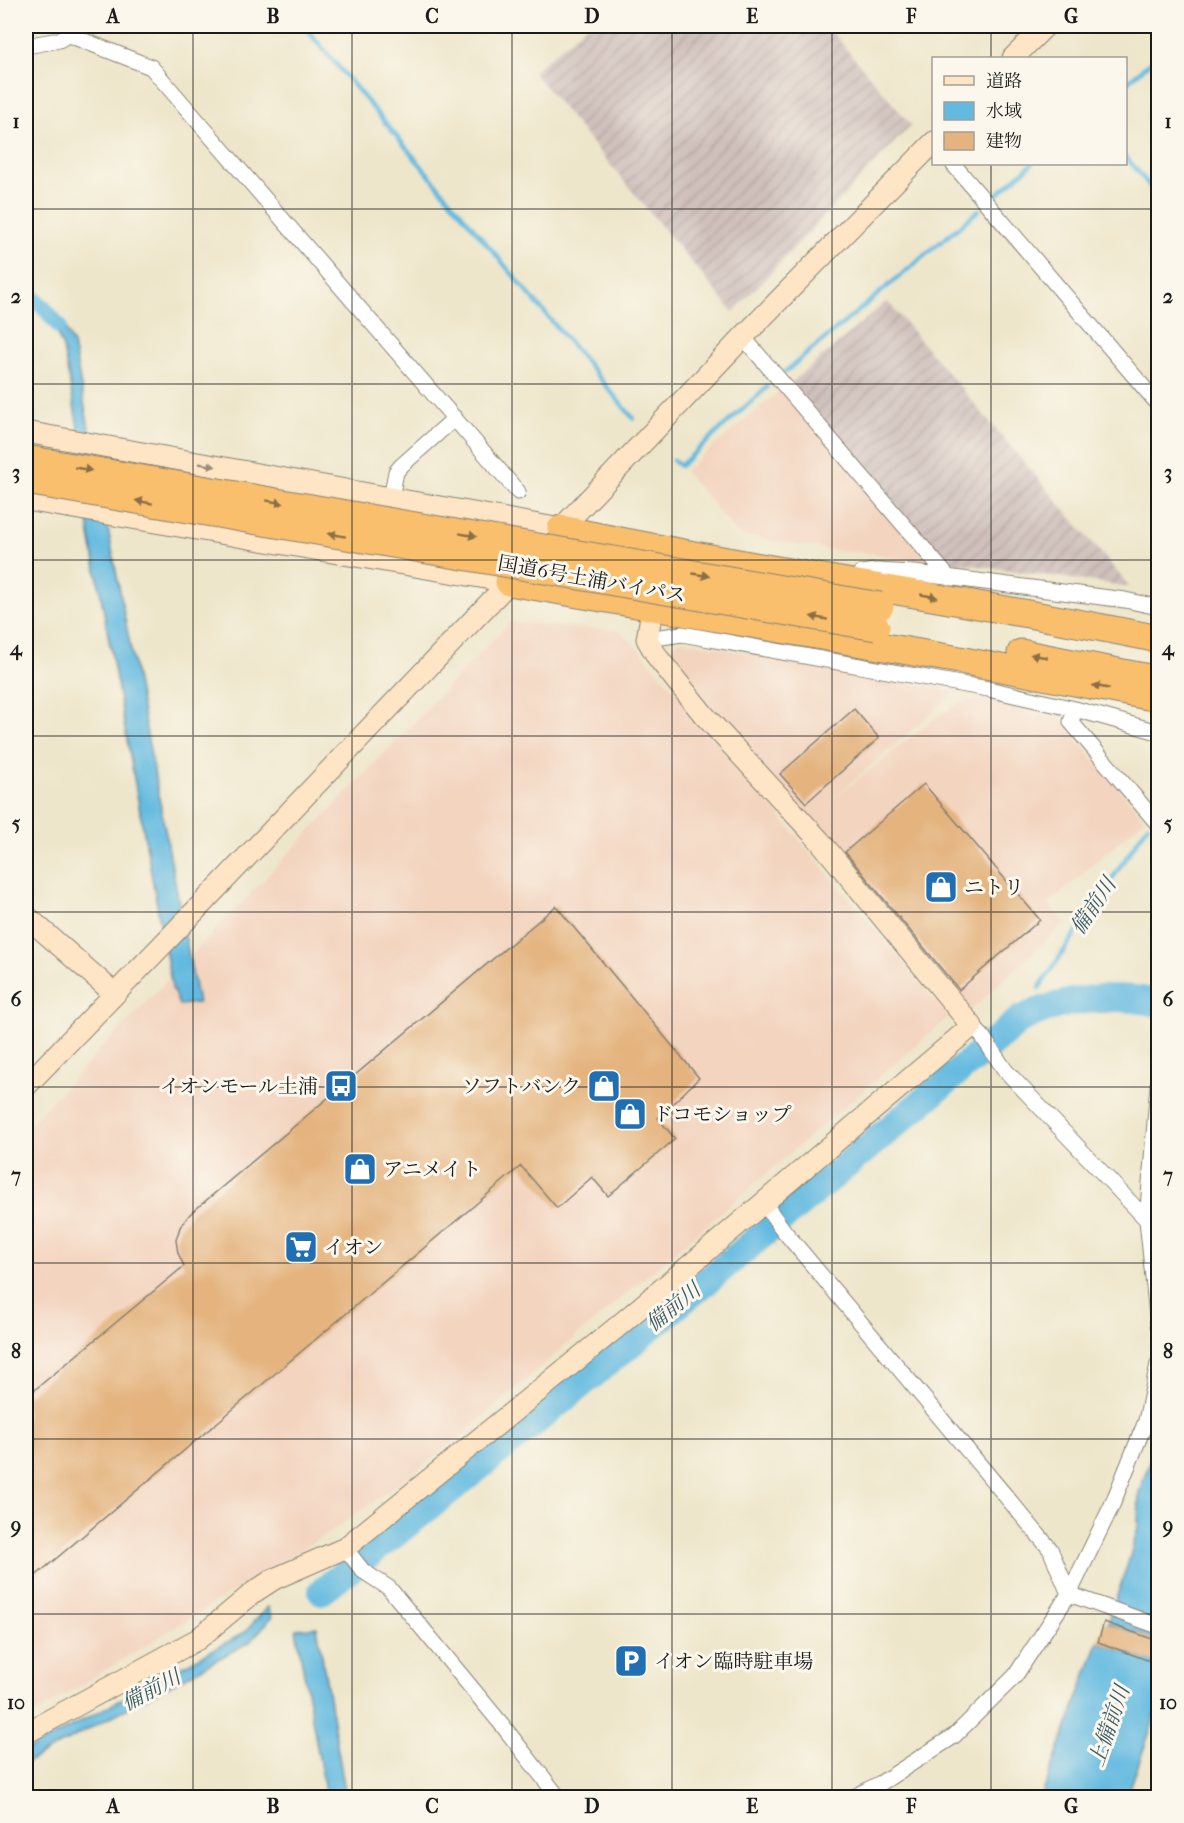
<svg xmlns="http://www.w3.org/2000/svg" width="1184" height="1823" viewBox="0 0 1184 1823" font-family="'IM FELL French Canon','Noto Serif JP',serif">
	<defs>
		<pattern id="industrial-furrows" width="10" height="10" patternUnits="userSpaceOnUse" patternTransform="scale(1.5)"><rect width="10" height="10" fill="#cfc0bb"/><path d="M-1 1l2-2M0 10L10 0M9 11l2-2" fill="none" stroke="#b1a4a0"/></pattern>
	</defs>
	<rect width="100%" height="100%" fill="#fbf7ec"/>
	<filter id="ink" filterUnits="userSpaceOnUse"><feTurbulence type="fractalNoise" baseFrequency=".0167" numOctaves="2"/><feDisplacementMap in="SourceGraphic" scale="12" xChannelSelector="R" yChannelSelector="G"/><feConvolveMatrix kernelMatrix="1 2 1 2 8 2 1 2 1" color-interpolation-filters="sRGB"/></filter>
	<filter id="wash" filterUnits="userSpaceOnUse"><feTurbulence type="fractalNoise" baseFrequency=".008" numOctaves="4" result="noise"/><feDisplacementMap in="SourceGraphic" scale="24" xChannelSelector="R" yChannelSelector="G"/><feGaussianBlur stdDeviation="1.35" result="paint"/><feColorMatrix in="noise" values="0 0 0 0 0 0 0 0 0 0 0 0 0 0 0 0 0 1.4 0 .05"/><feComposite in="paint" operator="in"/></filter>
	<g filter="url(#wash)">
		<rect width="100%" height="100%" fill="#eee6ca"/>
		<path fill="#f3d4bf" d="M781 390 928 560 925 565 879 554 825 549 739 535 684 471Z
			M510 622 619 631 640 650 949 1017 438 1455 332 1531 26 1719V1128Z
			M680 640 955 692 827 804 934 719 960 702 999 698 1061 711 1062 721 1145 819 1048 904 1065 923 969 1012 662 655Z"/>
		<path fill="url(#industrial-furrows)" d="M586 26H827L911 125 733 312 533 72Z
			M887 301 1130 587 944 561 853 457 791 383Z"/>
		<path fill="#63bae0" stroke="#406b7e" stroke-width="1.5" d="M49 304 63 324 73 344 198 1003 179 1005 172 988 89 530 79 432 63 348 55 329 40 311Z
			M1112 993 1158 997V1012L1120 1011 1046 1015 1044 1004Z
			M1158 1438V1641L1108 1623 1129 1560 1138 1527 1139 1492Z
			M268 1607 272 1617 250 1642 26 1763V1751L244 1633Z
			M317 1627 346 1797H326L296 1629Z
			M1098 1642 1158 1664V1708L1127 1797 1041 1798Z"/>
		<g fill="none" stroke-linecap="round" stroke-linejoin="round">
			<path stroke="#63bae0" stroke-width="4.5" d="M304 26 633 418
				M1126 83 1158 56
				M1126 157 1158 196
				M995 196 1032 164
				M785 372 979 210
				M673 460 680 466 767 387
				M1039 988 1148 825"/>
			<path stroke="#63bae0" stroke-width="16" d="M26 291 44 308 59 326"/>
			<path stroke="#63bae0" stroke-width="28" d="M322 1591C560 1406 790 1212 1021 1019 1064 998 1112 993 1158 1003"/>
		</g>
		<g id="blocks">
			<path fill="#e4b37e" d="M854 709 879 738 806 803 780 774Z
				M924 784 1040 920 959 990 845 852Z
				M556 906 699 1078 658 1118 675 1139 608 1196 592 1177 557 1208 521 1166 26 1584V1397L184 1266 178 1253 176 1240 180 1227 190 1214Z
				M1104 1622 1158 1641V1664L1098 1642Z"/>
		</g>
	</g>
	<g filter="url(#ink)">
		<use href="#blocks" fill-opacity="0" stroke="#858173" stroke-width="1.5"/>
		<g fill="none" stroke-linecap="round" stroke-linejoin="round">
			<g stroke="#858173" stroke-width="17">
				<path id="street" d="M69 35 151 67 518 492
					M26 46 59 40 83 26
					M953 164 1158 404
					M743 337 949 578
					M389 508 396 472 401 466 455 418
					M852 582 862 573 876 571 915 573 1125 600 1158 607
					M647 639 682 634 988 689 1075 709 1158 732
					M1075 709 1071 722 1158 824
					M972 1026 982 1036 1005 1070 1147 1220
					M1158 1085 1147 1220 1158 1325
					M763 1202 784 1231 1050 1549 1069 1594 1158 1626
					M345 1548 363 1571 389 1588 503 1726 559 1798
					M852 1798 881 1783 954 1736 1015 1676 1069 1594 1112 1505 1146 1421 1158 1364"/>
			</g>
			<g stroke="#858173" stroke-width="23">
				<path id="secondary" d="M1013 58 1045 26
					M26 432 561 529
					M26 500 509 582
					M553 537 743 337 934 142
					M26 916 115 994
					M26 1086 197 909 519 572
					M26 1733 198 1639 254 1592 274 1579 345 1548 616 1328 972 1026 819 840 704 715 658 658 647 639 655 593"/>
			</g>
			<g stroke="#858173" stroke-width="29">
				<path id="highway" d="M561 529C759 571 960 598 1158 639
					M509 582 954 659 1158 698
					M1021 653 1149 678"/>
			</g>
			<use href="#street" stroke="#fff" stroke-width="15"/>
			<use href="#secondary" stroke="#fde5c5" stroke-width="21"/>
			<use href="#highway" stroke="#f9bf6d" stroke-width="27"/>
			<g stroke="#858173" stroke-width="29" stroke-linecap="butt">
				<path id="highway-bridge" d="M26 459 880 606
					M26 481 876 627"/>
			</g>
			<use href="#highway-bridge" stroke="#f9bf6d" stroke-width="27"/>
		</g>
		<defs><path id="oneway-solid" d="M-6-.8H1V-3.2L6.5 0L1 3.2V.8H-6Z" transform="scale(1.5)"/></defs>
		<use fill="#988b79" href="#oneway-solid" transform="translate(207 465) rotate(10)"/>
		<g fill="#8a6e44">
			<use href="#oneway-solid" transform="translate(83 469) rotate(10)"/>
			<use href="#oneway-solid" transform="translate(144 502) rotate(-170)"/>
			<use href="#oneway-solid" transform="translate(275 502) rotate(10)"/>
			<use href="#oneway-solid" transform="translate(337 535) rotate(-170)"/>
			<use href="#oneway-solid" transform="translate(468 535) rotate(10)"/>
			<use href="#oneway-solid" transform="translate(701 575) rotate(10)"/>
			<use href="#oneway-solid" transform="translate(929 596) rotate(10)"/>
			<use href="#oneway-solid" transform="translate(819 618) rotate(-170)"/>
			<use href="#oneway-solid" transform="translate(1039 656) rotate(-170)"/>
			<use href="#oneway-solid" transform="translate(1101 687) rotate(-169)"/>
		</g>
	</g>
	<path fill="none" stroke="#1c1c1c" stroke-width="1.5" stroke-opacity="0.55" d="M193 26V1798M352 26V1798M512 26V1798M672 26V1798M832 26V1798M991 26V58M991 164V1798M26 209H1158M26 384H1158M26 560H1158M26 736H1158M26 912H1158M26 1087H1158M26 1263H1158M26 1439H1158M26 1614H1158"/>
	<defs>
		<g id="shop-square" transform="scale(1.725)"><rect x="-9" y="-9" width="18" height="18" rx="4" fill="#1f6fb2" stroke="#fbf7ec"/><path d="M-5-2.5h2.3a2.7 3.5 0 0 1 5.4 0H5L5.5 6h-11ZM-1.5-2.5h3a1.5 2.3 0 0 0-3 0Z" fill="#fff"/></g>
		<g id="bus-square" transform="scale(1.725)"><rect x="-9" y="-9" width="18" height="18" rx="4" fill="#1f6fb2" stroke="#fbf7ec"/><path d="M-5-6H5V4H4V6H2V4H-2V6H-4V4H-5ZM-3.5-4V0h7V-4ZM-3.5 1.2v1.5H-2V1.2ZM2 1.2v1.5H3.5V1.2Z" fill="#fff"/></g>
		<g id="supermarket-square" transform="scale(1.725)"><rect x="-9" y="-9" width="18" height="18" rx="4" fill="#1f6fb2" stroke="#fbf7ec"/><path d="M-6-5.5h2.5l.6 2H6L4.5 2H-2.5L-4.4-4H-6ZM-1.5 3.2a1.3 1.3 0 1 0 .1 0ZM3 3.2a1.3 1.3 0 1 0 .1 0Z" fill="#fff"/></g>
		<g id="parking-square" transform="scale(1.725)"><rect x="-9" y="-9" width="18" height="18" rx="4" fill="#1f6fb2" stroke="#fbf7ec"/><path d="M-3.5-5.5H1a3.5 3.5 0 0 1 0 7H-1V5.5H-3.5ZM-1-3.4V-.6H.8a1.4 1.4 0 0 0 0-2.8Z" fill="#fff"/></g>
	</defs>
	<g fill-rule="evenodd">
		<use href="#shop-square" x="941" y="887"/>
		<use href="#bus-square" x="341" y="1086"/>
		<use href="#shop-square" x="604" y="1086"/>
		<use href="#shop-square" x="630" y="1114"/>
		<use href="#shop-square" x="360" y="1169"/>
		<use href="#supermarket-square" x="301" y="1247"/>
		<use href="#parking-square" x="631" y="1661"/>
	</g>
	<g text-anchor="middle" stroke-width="6" stroke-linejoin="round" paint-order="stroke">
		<g font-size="20" fill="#1c1c1c" stroke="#fbf7ec">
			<text transform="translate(592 579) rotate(10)" y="7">国道6号土浦バイパス</text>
		</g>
		<g font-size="20" fill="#1c1c1c" stroke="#fbf7ec" text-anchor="start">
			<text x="964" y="894">ニトリ</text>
			<text x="318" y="1093" text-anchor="end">イオンモール土浦</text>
			<text x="581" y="1093" text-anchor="end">ソフトバンク</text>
			<text x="653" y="1121">ドコモショップ</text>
			<text x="383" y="1176">アニメイト</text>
			<text x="324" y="1254">イオン</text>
			<text x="654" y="1668">イオン臨時駐車場</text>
		</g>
		<g font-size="21" font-style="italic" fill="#385b6a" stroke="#fbf7ec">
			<text transform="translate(1093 906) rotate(-56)" y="7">備前川</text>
			<text transform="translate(673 1307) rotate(-39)" y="7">備前川</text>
			<text transform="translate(151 1690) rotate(-28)" y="7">備前川</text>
			<text transform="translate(1109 1726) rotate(-71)" y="7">上備前川</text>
		</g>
	</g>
	<rect width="1184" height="1823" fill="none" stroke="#fbf7ec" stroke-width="66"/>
	<rect x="932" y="57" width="195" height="108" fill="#fbf7ec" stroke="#a29f99" stroke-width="1.5"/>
	<rect x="944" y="76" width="30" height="9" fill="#fde5c5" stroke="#a29f99" stroke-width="1.5"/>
	<text x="986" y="87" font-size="18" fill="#1c1c1c">道路</text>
	<rect x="944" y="102" width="30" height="18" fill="#63bae0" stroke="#a29f99" stroke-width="1.5"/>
	<text x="986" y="117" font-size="18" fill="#1c1c1c">水域</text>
	<rect x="944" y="132" width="30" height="18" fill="#e4b37e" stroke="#a29f99" stroke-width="1.5"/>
	<text x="986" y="147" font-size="18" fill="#1c1c1c">建物</text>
	<rect x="33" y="33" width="1118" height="1757" fill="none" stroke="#1c1c1c" stroke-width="2"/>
	<g font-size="20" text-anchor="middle" font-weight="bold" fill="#1c1c1c">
		<text x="113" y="23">A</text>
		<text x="273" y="23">B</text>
		<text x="432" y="23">C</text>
		<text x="592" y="23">D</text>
		<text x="752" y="23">E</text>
		<text x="911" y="23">F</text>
		<text x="1071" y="23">G</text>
		<text x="16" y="128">1</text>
		<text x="1168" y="128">1</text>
		<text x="16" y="303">2</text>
		<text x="1168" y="303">2</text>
		<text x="16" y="479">3</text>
		<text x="1168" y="479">3</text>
		<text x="16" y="655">4</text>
		<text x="1168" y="655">4</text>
		<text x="16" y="830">5</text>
		<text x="1168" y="830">5</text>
		<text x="16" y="1006">6</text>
		<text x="1168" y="1006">6</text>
		<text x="16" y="1182">7</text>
		<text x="1168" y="1182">7</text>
		<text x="16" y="1358">8</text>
		<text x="1168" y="1358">8</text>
		<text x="16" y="1533">9</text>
		<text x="1168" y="1533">9</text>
		<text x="16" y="1709">10</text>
		<text x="1168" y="1709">10</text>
		<text x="113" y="1813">A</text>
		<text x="273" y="1813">B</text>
		<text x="432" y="1813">C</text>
		<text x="592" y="1813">D</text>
		<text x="752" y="1813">E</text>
		<text x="911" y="1813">F</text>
		<text x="1071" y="1813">G</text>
	</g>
</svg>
